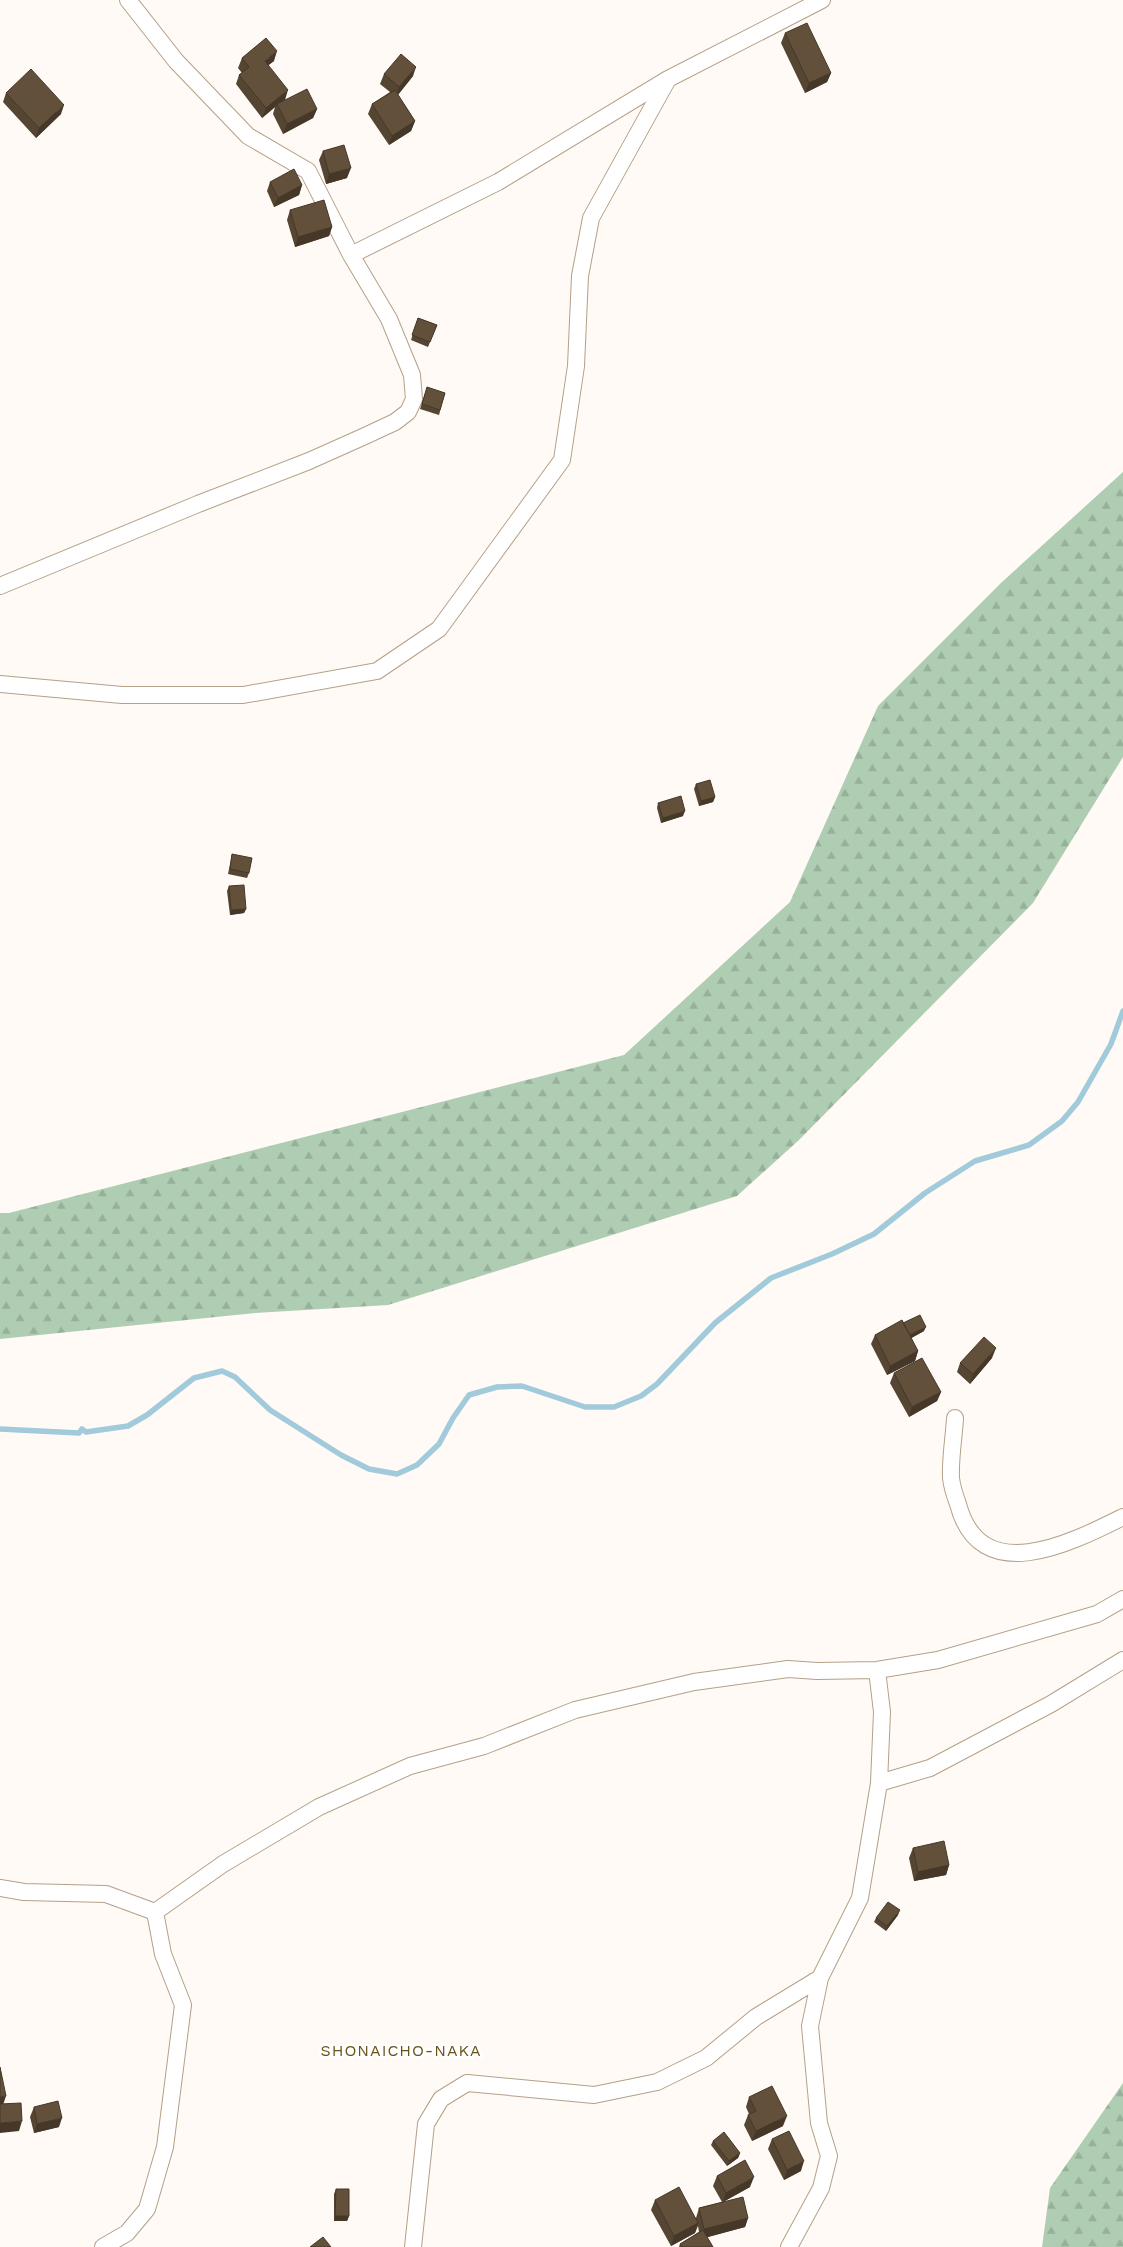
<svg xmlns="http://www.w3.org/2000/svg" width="1123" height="2247" viewBox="0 0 1123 2247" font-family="'Work Sans',sans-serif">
	<defs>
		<pattern id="forest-firs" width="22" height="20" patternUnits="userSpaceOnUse" patternTransform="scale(1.25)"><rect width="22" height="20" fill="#aecdb2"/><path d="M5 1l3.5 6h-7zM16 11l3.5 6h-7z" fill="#96b099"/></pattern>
	</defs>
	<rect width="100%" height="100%" fill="#fffaf5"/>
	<path fill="url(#forest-firs)" d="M1123 472V757L1033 903 799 1140 737 1196 388 1305 255 1313 0 1339V1213H9L624 1055 790 902 878 706 1001 583Z
		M1123 2083V2247H1042L1050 2188Z"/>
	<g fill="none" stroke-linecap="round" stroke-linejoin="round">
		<path stroke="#a1cadb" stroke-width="5.5" d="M0 1429 79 1433 82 1429 86 1432 128 1426 147 1415 194 1378 222 1371 235 1377 270 1410 341 1455 369 1469 397 1474 417 1465 439 1444 453 1418 469 1395 497 1387 522 1386 585 1407H614L641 1396 657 1384 715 1323 771 1278 832 1254 874 1234 925 1193 975 1161 1029 1145 1062 1121 1078 1102 1111 1044 1123 1011"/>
		<g stroke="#b4a088" stroke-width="18">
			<path id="minor" d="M351 255 498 182 668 79 822 0
				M0 586 198 504 309 461 365 436 395 422 408 412 414 399 412 375 389 319 351 255 308 171 248 136 176 61 128 0
				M0 684 122 695H243L377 671 439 629 562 460 576 366 580 276 591 218 668 79
				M955 1418C954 1437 950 1459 951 1478 952 1487 955 1496 958 1504 980 1589 1071 1543 1123 1517
				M879 1783 930 1768 1051 1704 1123 1660
				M0 1888 24 1892 106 1894 155 1912
				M155 1912 223 1864 319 1807 410 1766 484 1746 575 1710 694 1682 788 1669 817 1671 877 1670 938 1660 1097 1614 1123 1599
				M103 2247 127 2233 147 2209 165 2147 183 2005 163 1954 155 1912
				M413 2247 426 2124 441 2099 467 2083 594 2095 657 2082 706 2058 756 2017 820 1978
				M789 2247 821 2188 829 2156 819 2123 810 2026 820 1978 860 1898 879 1783 882 1712 877 1670"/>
		</g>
		<use href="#minor" stroke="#fff" stroke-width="16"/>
	</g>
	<path fill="#554533" d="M785 33 831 73 827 82 805 93 781 43Z
		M242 58 274 61 268 65 284 100 317 109 313 118 283 134 273 114 275 107 262 118 236 84 239 75 242 73 238 68Z
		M384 74 413 76 398 95 415 121 411 131 389 145 368 114 372 104 390 92 380 84Z
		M6 93 61 114 36 138 3 102Z
		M323 151 347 178 326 184 319 160Z
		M270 182 302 185 299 195 274 207 267 191Z
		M290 210 332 227 329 236 295 247 287 220Z
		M418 318 437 325 428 347 411 340Z
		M427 387 445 393 439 415 420 409Z
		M696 784 715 797 713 802 699 806 694 789Z
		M658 803 683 816 661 823 657 808Z
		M232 854 249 873 247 878 228 874Z
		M229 886 246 909 244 913 230 915 227 891Z
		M903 1323 924 1331 911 1338 918 1351 915 1361 887 1375 871 1344 875 1335Z
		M992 1358 970 1384 957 1372 960 1363Z
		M894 1373 941 1392 937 1401 909 1417 890 1383Z
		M913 1848 949 1865 946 1875 914 1881 909 1858Z
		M898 1915 886 1931 874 1922 876 1918Z
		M749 2097 783 2126 752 2141 744 2125 748 2115 749 2114 746 2107Z
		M34 2107 59 2127 34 2133 30 2117Z
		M772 2139 801 2171 784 2180 768 2149Z
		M713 2141 740 2153 738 2158 727 2166 711 2145Z
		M717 2176 750 2187 723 2202 748 2218 745 2227 707 2237 713 2247H679L680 2244 699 2232 698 2226 695 2233 671 2246 651 2210 655 2200 696 2218 699 2208 722 2202 713 2186Z
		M336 2189 349 2216 347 2221H334V2194Z"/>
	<path fill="#453829" d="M277 51 274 61 261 71 265 61Z
		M416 67 413 76 396 97 399 87Z
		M831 73 827 82 805 93 809 83Z
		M288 90 285 100 277 104 275 107 262 118 266 108Z
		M64 105 61 114 36 138 39 128Z
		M317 109 313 118 283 134 287 124Z
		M415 121 411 131 389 145 392 136Z
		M351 168 347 178 326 184 329 174Z
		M302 185 299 195 274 207 278 198Z
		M332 227 329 236 295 247 298 237Z
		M715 797 713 802 699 806 701 801Z
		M685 811 683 816 661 823 663 818Z
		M246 909 244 913 230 915 231 910Z
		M926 1327 924 1331 908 1340 909 1335Z
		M996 1348 992 1358 970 1384 973 1374Z
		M918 1351 915 1361 887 1375 890 1366Z
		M941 1392 937 1401 909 1417 912 1407Z
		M949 1865 946 1875 914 1881 918 1872Z
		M900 1910 898 1915 886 1931 887 1926Z
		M6 2096 3 2105 0 2106V2097Z
		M787 2116 783 2126 752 2141 756 2131Z
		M62 2118 59 2127 34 2133 37 2124Z
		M22 2121 19 2131 0 2133V2123Z
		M740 2153 738 2158 727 2166 729 2161Z
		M804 2161 801 2171 784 2180 787 2170Z
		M754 2177 750 2187 723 2202 726 2193Z
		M335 2216H349L347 2221H334Z
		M748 2218 745 2227 701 2239 704 2229Z
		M698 2223 695 2233 671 2246 674 2236Z"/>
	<path fill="#63503b" stroke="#453829" d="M807 23 831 73 809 83 785 33Z
		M266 38 277 51 265 61 288 90 266 108 239 75 249 67 242 58Z
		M401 54 416 67 399 87 384 74Z
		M31 69 64 105 39 128 6 93Z
		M307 89 317 109 287 124 277 104Z
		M395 90 415 121 392 136 372 104Z
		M344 145 351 168 329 174 323 151Z
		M294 169 302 185 278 198 270 182Z
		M324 200 332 227 298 237 290 210Z
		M418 318 437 325 430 342 412 335Z
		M427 387 445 393 440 410 422 404Z
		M710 780 715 797 701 801 696 784Z
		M681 796 685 811 663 818 658 803Z
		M232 854 252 858 249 873 230 869Z
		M244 885 246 909 231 910 229 886Z
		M920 1315 926 1327 910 1335 903 1323Z
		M902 1320 918 1351 890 1366 875 1335Z
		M984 1337 996 1348 973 1374 960 1363Z
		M922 1358 941 1392 912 1407 894 1373Z
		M944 1841 949 1865 918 1872 913 1848Z
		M888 1902 900 1910 887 1926 876 1918Z
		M0 2067 6 2096 0 2097Z
		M772 2086 787 2116 756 2131 748 2115 756 2111 749 2097Z
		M58 2101 62 2118 37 2124 34 2107Z
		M21 2103 22 2121 0 2123V2104Z
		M789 2131 804 2161 787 2170 772 2139Z
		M724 2132 740 2153 729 2161 713 2141Z
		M745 2160 754 2177 726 2193 717 2176Z
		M679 2187 698 2223 674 2236 655 2200Z
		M336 2189H349V2216H335Z
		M743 2197 748 2218 704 2229 699 2208Z
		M703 2230 713 2247H682L680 2244Z
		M323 2237 331 2247H310Z"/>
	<g text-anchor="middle" stroke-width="5" stroke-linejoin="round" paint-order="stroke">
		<g font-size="16" letter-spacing="1" fill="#695318" stroke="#fff">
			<text x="401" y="2056">SHONAICHO-NAKA</text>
		</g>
	</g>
</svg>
